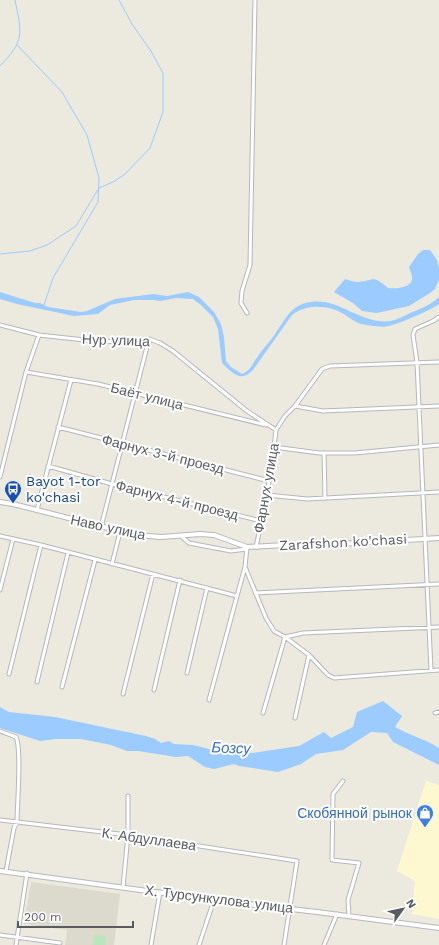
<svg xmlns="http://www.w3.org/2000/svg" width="439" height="945" viewBox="0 0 439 945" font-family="'Work Sans',sans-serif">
	<rect width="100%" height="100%" fill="#eceadf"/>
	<path fill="#fef8d1" d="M426 781 439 785V919L412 914 415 881 397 871Z"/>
	<path fill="#dcd9cd" d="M31 882 120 894 114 945H65L67 930 24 924Z"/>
	<path fill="#bae5bd" d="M94 935 106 936V945H93Z"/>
	<path fill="#9bcbff" d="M423 250H430L437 260 439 268V280L437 284 435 289 430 293 409 306 377 313 362 311 353 303 334 292 345 279C349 280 354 282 358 282 376 281 371 274 388 288 395 289 410 288 412 280 413 276 410 271 409 267L418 254Z
		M0 292 35 303H40L48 307 81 312 87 311 115 299 153 294 167 296 188 292 199 297 214 312 221 324 224 337 226 361 231 367 242 374C251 370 251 366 256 359 261 351 267 345 273 337 284 322 290 304 311 302 340 298 361 325 390 321 397 320 404 316 410 313 420 309 431 305 439 297V304C433 309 397 325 388 326 383 328 366 325 361 324 354 322 348 316 342 313 327 305 306 304 292 315L253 370C241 383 232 373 222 363L218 329 213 317 201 305 193 299 176 298 160 301 154 300H134L110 305 98 314 74 316 17 304 0 299Z
		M383 701 402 716 395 727C409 735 425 739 439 748V765L393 742 387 733 371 732 343 750 316 754 301 764 278 772 239 766 234 764 214 769 205 767 188 756 176 757 138 751H127L111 745 81 739H56L40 741 0 728V707L9 712 55 717 146 736 155 739 161 743 169 741 174 744 193 745 217 751 253 753 299 746 324 732 331 738 353 727 357 712Z"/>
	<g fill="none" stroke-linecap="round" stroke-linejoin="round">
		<path stroke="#9bcbff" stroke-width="1" d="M17 45 62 92 87 135 99 178 98 202 53 278 44 305
			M0 66C25 40 22 34 15 0
			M0 254 30 251 47 245 76 226 99 188 115 181 125 174 150 148 163 112V73L151 51 132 24 119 0"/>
		<g stroke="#b5b7bc" stroke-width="5">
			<path id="minor" d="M247 313 241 303 242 291 250 265 255 0
				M0 325 39 335 103 342 149 339 160 343 173 351 247 411 276 430
				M26 372 98 384 266 425
				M295 406 323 411 439 406
				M58 427 269 481
				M274 447 319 453H355L439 445
				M324 453 325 498
				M48 466 112 484 261 521
				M0 477 26 372 39 335
				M267 495 307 499 439 492
				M37 510 71 380
				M101 527 149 339
				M0 536 41 545 237 596 245 567
				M181 536 189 543 231 551 247 549
				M247 547 245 567 266 618 274 631 285 637 309 655 328 675 334 678 439 670
				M256 547 267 495 274 447 276 430 285 416 295 406 322 369 330 366 439 362
				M112 564 120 532
				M0 590 13 539
				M255 593 439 584
				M431 670 419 407 417 362 413 335 415 329 433 321 439 317
				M187 673 207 588
				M9 674 41 545
				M37 682 68 553
				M62 687 95 560
				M154 690 180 580
				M123 694 153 574
				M209 700 237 596
				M263 713 285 637 303 633 439 627
				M435 713 439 712
				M295 718 309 655
				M0 731 16 737C22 749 17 806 17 822L14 828 6 871
				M343 781 333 794 332 860 359 863 348 900 349 916
				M0 820 128 835 297 861 284 945
				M123 887 128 835V796
				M0 935 60 943
				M16 945 27 873
				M151 945 160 892
				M199 945 214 900
				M324 945 337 914"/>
		</g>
		<g stroke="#b5b7bc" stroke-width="6">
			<path id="tertiary" d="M0 502 13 504 136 535 161 537 200 534 214 535 247 547 285 545 340 544 439 538
				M0 871 214 900 317 912 439 928"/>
		</g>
		<use href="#minor" stroke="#fff" stroke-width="3"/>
		<use href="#tertiary" stroke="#fff" stroke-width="4"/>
	</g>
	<defs>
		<g id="bus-pin" transform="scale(0.9)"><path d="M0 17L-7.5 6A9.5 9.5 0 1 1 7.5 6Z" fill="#1a4fb4" stroke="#fff"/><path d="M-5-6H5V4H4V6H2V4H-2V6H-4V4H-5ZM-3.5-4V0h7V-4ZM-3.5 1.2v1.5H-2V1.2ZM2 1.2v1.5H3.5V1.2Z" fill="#fff"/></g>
		<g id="shop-pin" transform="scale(0.9)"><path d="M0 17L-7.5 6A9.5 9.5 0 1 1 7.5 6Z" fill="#3f7fe0" stroke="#fff"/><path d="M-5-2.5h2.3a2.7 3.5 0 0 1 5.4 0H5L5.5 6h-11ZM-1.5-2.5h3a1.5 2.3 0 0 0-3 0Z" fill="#fff"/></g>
	</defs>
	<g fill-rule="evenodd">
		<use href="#bus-pin" x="13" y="489"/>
		<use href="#shop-pin" x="425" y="813"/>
	</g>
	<g text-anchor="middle" stroke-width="4" stroke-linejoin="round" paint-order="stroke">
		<g font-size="14" fill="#585b60" stroke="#fff">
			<text transform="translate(116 340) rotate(2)" y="5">Нур улица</text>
			<text transform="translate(147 396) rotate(14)" y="5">Баёт улица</text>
			<text transform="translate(163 454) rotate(14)" y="5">Фарнух 3-й проезд</text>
			<text transform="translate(266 488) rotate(-80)" y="5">Фарнух улица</text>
			<text transform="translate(177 500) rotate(14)" y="5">Фарнух 4-й проезд</text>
			<text transform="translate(108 527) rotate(12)" y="5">Наво улица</text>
			<text transform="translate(343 542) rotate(-3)" y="5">Zarafshon ko'chasi</text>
			<text transform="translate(149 839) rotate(8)" y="5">К. Абдуллаева</text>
			<text transform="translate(219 899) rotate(7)" y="5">Х. Турсункулова улица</text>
		</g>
		<g font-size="14" fill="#164399" stroke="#fff" text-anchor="start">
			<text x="26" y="486">Bayot 1-tor<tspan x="26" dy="16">ko'chasi</tspan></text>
		</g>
		<g font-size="14" fill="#366cbe" stroke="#fff" text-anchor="end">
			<text x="412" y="818">Скобянной рынок</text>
		</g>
		<g font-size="15" font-style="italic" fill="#3c73c4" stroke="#fff">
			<text transform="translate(231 748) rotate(2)" y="5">Бозсу</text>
		</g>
	</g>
	<g transform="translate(403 909) rotate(57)" stroke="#ffffff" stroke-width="3" paint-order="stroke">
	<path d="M0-3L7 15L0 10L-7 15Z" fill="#585b60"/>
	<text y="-6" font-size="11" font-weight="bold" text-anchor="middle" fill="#585b60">N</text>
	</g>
	<path d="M18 921v6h115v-6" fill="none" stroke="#585b60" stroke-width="2"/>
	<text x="24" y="921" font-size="12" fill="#585b60" stroke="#ffffff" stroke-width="3" paint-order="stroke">200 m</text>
</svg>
